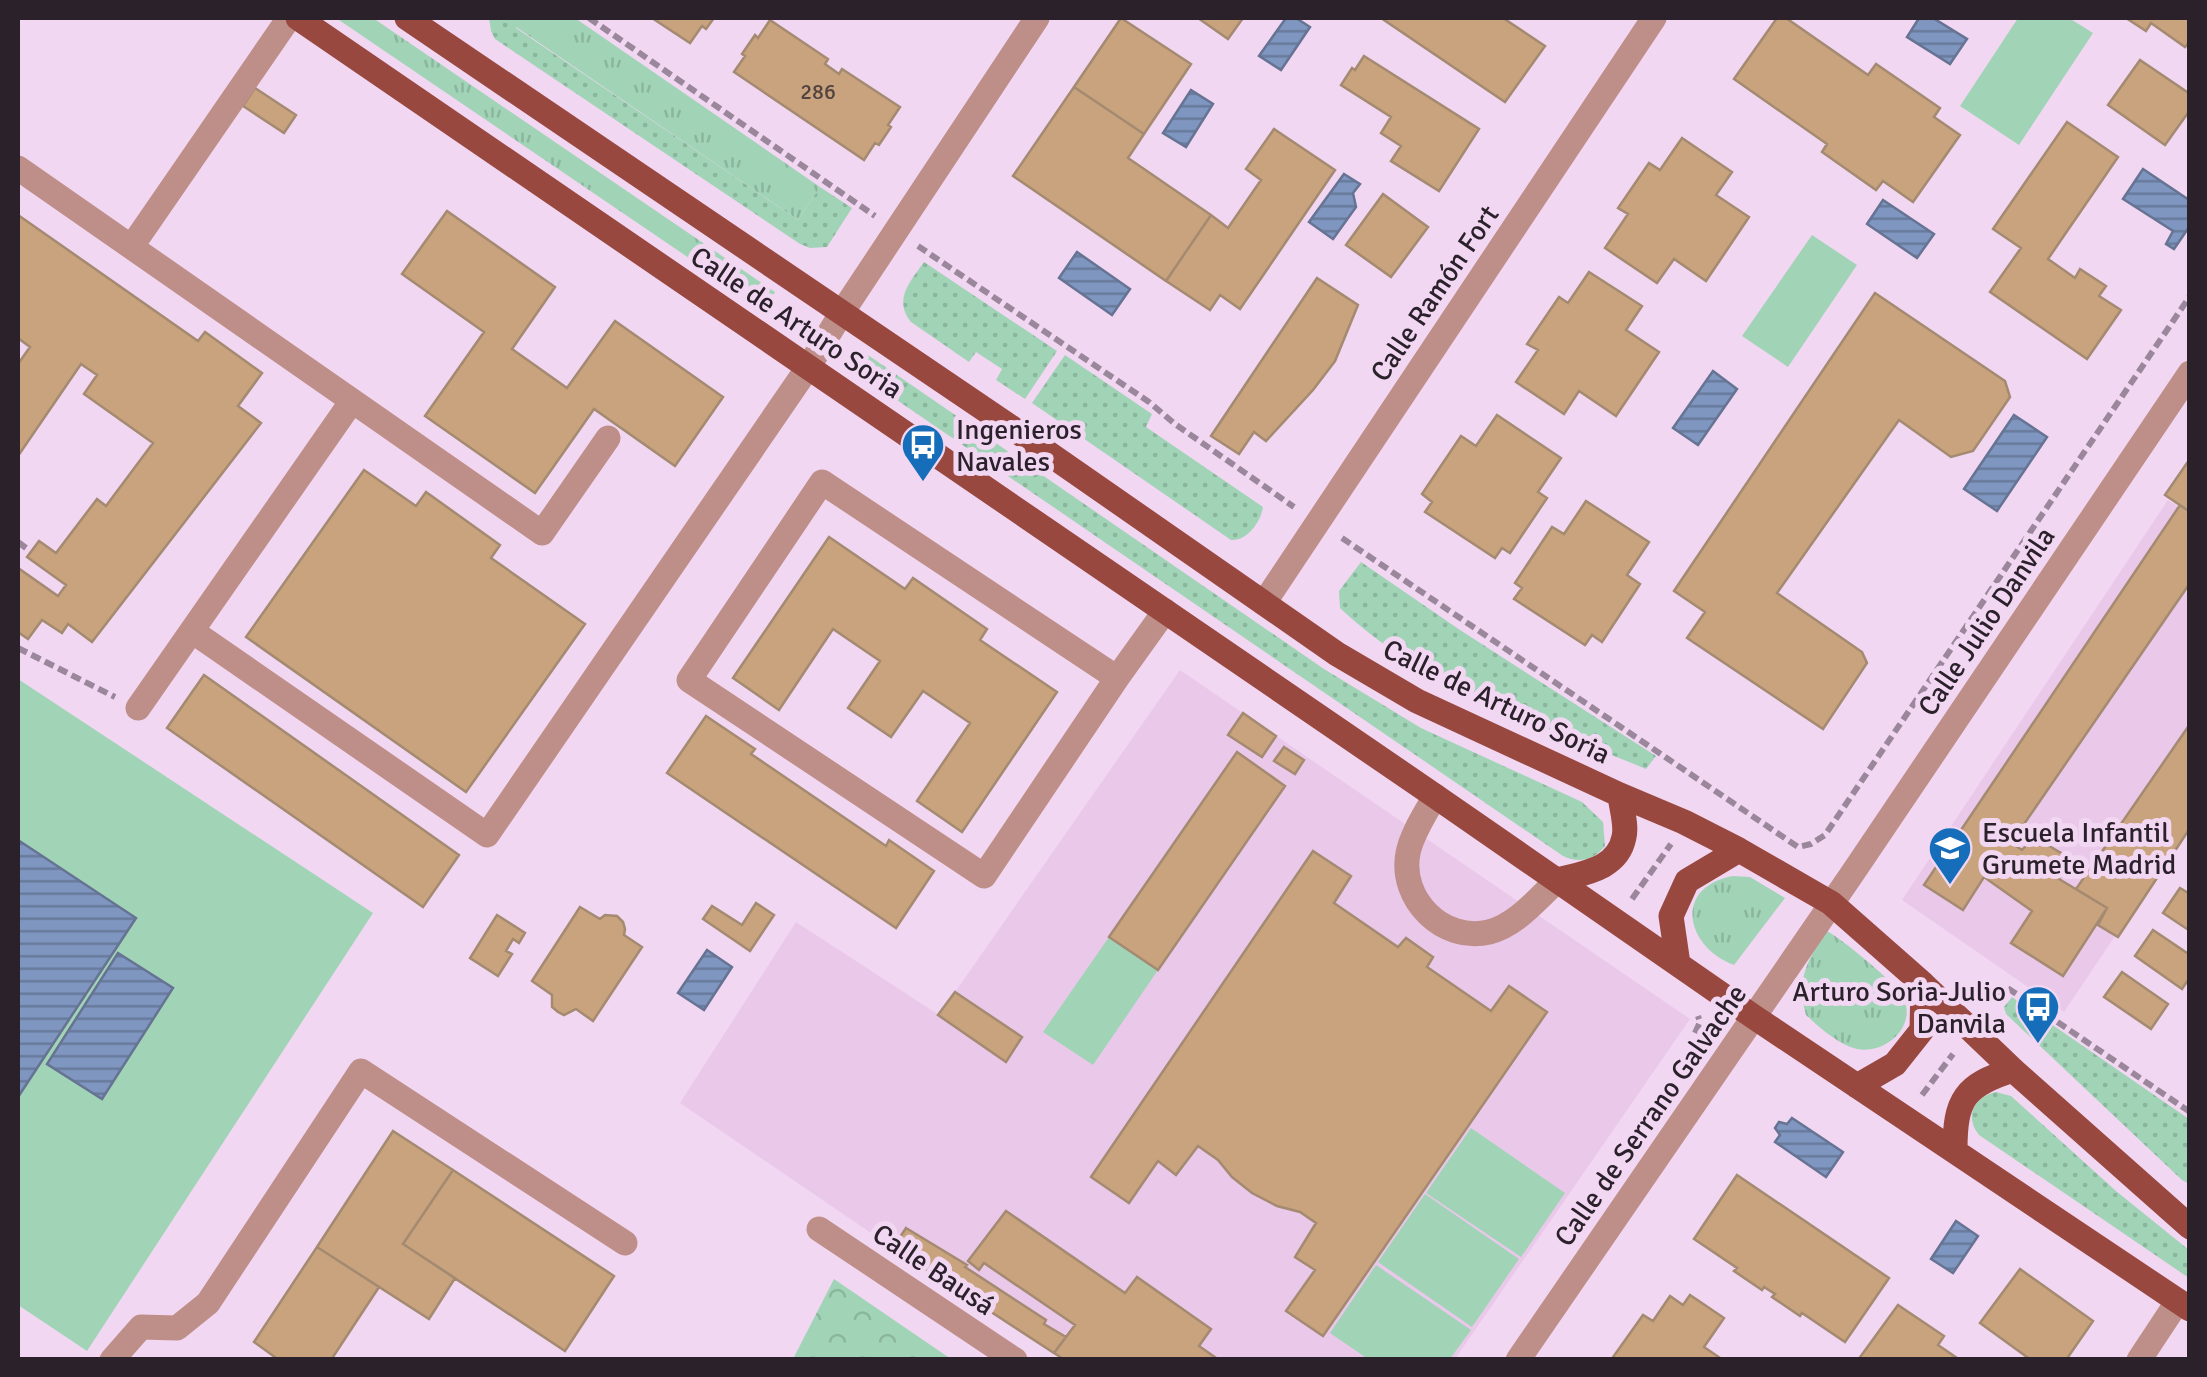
<svg xmlns="http://www.w3.org/2000/svg" width="2207" height="1377" viewBox="0 0 2207 1377" font-family="Signika,sans-serif">
	<defs>
		<pattern id="grass-tufts" width="24" height="20" patternUnits="userSpaceOnUse" patternTransform="scale(2.5)"><rect width="24" height="20" fill="#a1d4b7"/><path d="M3 7l-1-3M5 7V3M7 7l1-3M15 17l-1-3M17 17v-4M19 17l1-3" fill="none" stroke="#8bb69e"/></pattern>
		<pattern id="park-crowns" width="20" height="18" patternUnits="userSpaceOnUse" patternTransform="scale(2.5)"><rect width="20" height="18" fill="#a1d4b7"/><path d="M2 6a3 3 0 1 1 6 0M12 15a3 3 0 1 1 6 0" fill="none" stroke="#8bb69e"/></pattern>
		<pattern id="garden-dots" width="8" height="8" patternUnits="userSpaceOnUse" patternTransform="scale(2.5)"><rect width="8" height="8" fill="#a1d4b7"/><path d="M2 2h.1M6 6h.1" fill="none" stroke="#8bb69e" stroke-width="1.8" stroke-linecap="round"/></pattern>
		<pattern id="water-rules" width="6" height="5" patternUnits="userSpaceOnUse" patternTransform="scale(2.5)"><rect width="6" height="5" fill="#7f96c0"/><path d="M0 2.5h6" fill="none" stroke="#687a9c"/></pattern>
	</defs>
	<rect width="100%" height="100%" fill="#f2d7f3"/>
	<path fill="#e9c8e9" d="M2168 500 2189 514V826L2064 1012 1902 900Z
		M1180 670 1690 1019 1455 1359H1065L893 1248 680 1103 796 922 939 1015Z"/>
	<path fill="url(#grass-tufts)" d="M336 18H373L775 292 764 309Z
		M522 18H575L820 187 798 220 516 27Z
		M1733 876 1750 877 1785 898 1734 965C1685 947 1673 887 1733 876Z
		M1827 931C1842 939 1896 983 1903 997 1918 1026 1885 1055 1857 1049 1839 1045 1819 1027 1806 1015 1796 979 1807 960 1827 931Z"/>
	<path fill="url(#park-crowns)" d="M834 1279 951 1359H793Z"/>
	<path fill="url(#garden-dots)" d="M489 18H522L516 28 798 220 820 187 852 208 827 247 810 248 800 244 495 39 491 31Z
		M924 262 1057 351 1025 399 996 380 1002 369 976 352 969 362 911 322C893 299 910 282 924 262Z
		M865 353 1324 669 1421 728 1582 802 1603 822 1605 846C1594 860 1579 864 1563 856L856 372 852 365 854 358Z
		M1065 355 1152 414 1146 427 1263 507C1261 521 1248 541 1231 540L1032 403Z
		M1361 562 1460 630 1656 756 1646 769C1541 725 1424 688 1340 608L1339 591Z
		M2012 997 2189 1119V1184L2182 1180 2006 1014 2004 1007Z
		M1996 1092 2011 1096 2116 1191 2189 1250V1278L1979 1135C1964 1117 1974 1097 1996 1092Z"/>
	<path fill="#a1d4b7" d="M2018 18H2069L2093 33 2019 145 1960 106Z
		M1812 235 1857 265 1788 367 1742 336Z
		M18 679 373 913 87 1351 18 1305Z
		M1109 937 1158 970 1093 1065 1043 1032Z
		M1471 1128 1565 1193 1521 1257 1426 1193Z
		M1425 1194 1519 1259 1472 1327 1378 1262Z
		M1376 1265 1471 1330 1450 1359H1368L1330 1333Z"/>
	<path fill="url(#water-rules)" stroke="#667393" stroke-width="2.5" d="M1286 18H1296L1310 27 1281 70 1259 56Z
		M1919 18H1933L1967 39 1950 64 1907 37Z
		M1191 90 1213 104 1186 147 1163 133Z
		M2143 169 2189 200V227L2174 249 2166 244 2173 231 2123 199Z
		M1344 174 1360 184 1353 193 1356 207 1333 239 1309 222Z
		M1883 200 1934 234 1917 258 1867 224Z
		M1077 252 1130 289 1112 315 1059 278Z
		M1713 371 1737 389 1698 445 1673 428Z
		M2014 415 2047 437 1997 511 1964 489Z
		M18 840 136 918 18 1097Z
		M707 950 732 967 704 1010 678 993Z
		M118 953 173 988 102 1099 47 1064Z
		M1792 1118 1843 1152 1826 1177 1775 1142 1780 1135 1775 1128 1779 1122 1787 1124Z
		M1956 1221 1978 1236 1953 1273 1931 1259Z"/>
	<path fill="#c9a37d" stroke="#a38a71" stroke-width="2.5" d="M652 18H714L706 29 702 26 690 43Z
		M1121 18 1191 64 1144 134 1074 87Z
		M1198 18H1243L1228 39Z
		M1386 18H1503L1545 46 1505 102 1384 20Z
		M1777 18H1786L1868 75 1876 64 1940 108 1934 117 1960 135 1913 202 1883 181 1876 190 1822 152 1827 144 1734 79Z
		M2126 18H2190V41L2185 47 2151 23 2146 31Z
		M770 20 828 59 825 64 839 74 842 69 900 107 888 125 891 127 879 145 875 143 864 160 734 72 745 56 742 54 755 35 758 38Z
		M1364 56 1479 129 1439 191 1391 161 1401 146 1381 133 1391 117 1341 85 1352 68 1355 70Z
		M2140 60 2190 94V110L2165 145 2108 105Z
		M1074 87 1144 134 1128 158 1211 215 1166 281 1013 176Z
		M255 88 296 115 284 133 243 106Z
		M2067 122 2118 157 2048 259 2075 278 2080 269 2106 286 2099 296 2121 310 2087 359 1990 292 2021 248 1993 229Z
		M1274 129 1335 170 1240 309 1220 295 1210 310 1166 281 1211 215 1228 228 1261 180 1246 169Z
		M1682 138 1732 172 1716 195 1749 217 1706 281 1674 259 1657 283 1605 248 1628 214 1618 208 1649 163 1660 170Z
		M1383 194 1428 227 1391 277 1346 245Z
		M447 211 555 287 512 349 567 388 615 321 723 397 675 466 594 409 535 493 425 416 484 332 402 274Z
		M18 215 198 341 205 332 262 373 238 406 261 423 92 642 68 624 62 633 42 620 28 639 18 632V568L58 596 66 585 27 557 39 541 56 553 97 499 106 506 153 443 84 394 97 375 81 364 18 456V364L30 347 18 338Z
		M1589 272 1642 306 1626 330 1659 352 1616 416 1579 391 1564 414 1516 382 1538 350 1527 344 1559 297 1568 303Z
		M1317 278 1358 305 1335 361 1313 390 1266 441 1254 432 1239 454 1211 436Z
		M1875 293 2005 381 2010 397 1973 451 1951 457 1899 420 1777 593 1862 652 1867 663 1823 729 1687 638 1705 612 1674 591Z
		M1497 415 1561 458 1538 492 1547 498 1510 553 1502 548 1495 558 1425 512 1432 502 1422 494 1461 436 1476 446Z
		M2187 463 2190 465V512L2165 495Z
		M364 470 416 506 426 492 500 545 491 558 585 624 466 792 246 637Z
		M1586 501 1649 542 1627 575 1640 584 1602 642 1592 635 1585 645 1514 599 1522 588 1515 583 1552 527 1564 534Z
		M2180 505 2190 512V583L2011 843 2022 850 2034 837 2073 860 2059 879 2107 908 2063 976 2011 943 2032 911 1984 877 1963 910 1924 885Z
		M829 537 905 589 913 578 987 629 980 640 1057 692 962 832 917 801 970 723 923 691 891 737 848 708 880 661 833 629 779 710 733 678Z
		M204 675 459 855 423 907 167 728Z
		M1243 713 1276 736 1262 757 1228 735Z
		M706 716 755 749 751 754 886 846 889 840 934 871 896 928 667 773Z
		M2190 724V828L2118 937 2098 925 2107 908 2076 889Z
		M1284 747 1304 760 1295 774 1274 761Z
		M1237 752 1285 786 1158 970 1109 937Z
		M1313 851 1351 876 1334 903 1398 947 1406 938 1433 957 1427 967 1491 1011 1509 986 1547 1012 1323 1336 1286 1311 1315 1270 1295 1257 1316 1223 1300 1212 1277 1206 1252 1193 1232 1177 1218 1160 1198 1146 1176 1175 1158 1161 1129 1203 1091 1177Z
		M2180 888 2190 894V931L2163 913Z
		M756 903 774 915 750 951 703 919 712 906 742 925Z
		M580 907 600 919 605 915 617 916 623 922 625 929 624 935 642 947 593 1021 576 1009 564 1015 558 1012 552 1007V995L532 981Z
		M497 915 525 933 519 943 513 939 506 951 512 954 498 976 470 958Z
		M2153 930 2190 955V977L2182 989 2135 956Z
		M2122 972 2168 1004 2151 1029 2104 997Z
		M955 992 1022 1037 1006 1062 938 1015Z
		M393 1131 453 1170 403 1244 455 1278 429 1319 317 1247Z
		M453 1170 614 1276 565 1351 403 1244Z
		M1737 1175 1889 1278 1845 1342 1802 1313 1800 1316 1772 1297 1775 1294 1764 1287 1762 1290 1734 1271 1737 1268 1694 1239Z
		M1006 1211 1125 1293 1137 1277 1211 1329 1199 1346 1219 1360H1065L1054 1353 1075 1325 984 1263 979 1270 968 1261Z
		M906 1228 967 1265 965 1267 1046 1320 1044 1324 1066 1337 1054 1353 893 1248Z
		M317 1247 379 1287 331 1360H279L254 1342Z
		M2020 1269 2093 1321 2066 1360H2031L1980 1323Z
		M1690 1295 1724 1318 1704 1347 1723 1360H1611L1643 1315 1653 1321 1670 1296 1683 1305Z
		M1898 1305 1944 1336 1938 1345 1960 1360H1858Z"/>
	<g fill="none" stroke-linecap="round" stroke-linejoin="round">
		<path stroke="#9b879b" stroke-width="6" stroke-dasharray="10 5" stroke-linecap="butt" d="M589 18 875 216
			M918 246 1149 402 1175 424 1294 507
			M1342 538 1798 847 1811 844 1825 835 2190 296
			M18 542 26 548
			M18 648 115 697
			M1632 899 1671 844
			M1998 997 2006 987 2190 1112
			M1695 1033 1700 1022 1698 1016
			M1922 1095 1953 1054"/>
		<path stroke="#be8f89" stroke-width="25" d="M18 168 542 533 608 438
			M132 246 289 18
			M1264 603 1654 18
			M192 631 487 835 809 366 841 314 1037 18
			M1117 678 984 876 689 680 822 482 1117 678 1165 611
			M138 708 352 401
			M1435 796C1426 813 1412 833 1408 853 1399 899 1443 943 1489 932 1517 925 1538 898 1558 880
			M819 1229 1015 1360
			M112 1360 141 1327 177 1328 208 1303 361 1071 625 1243
			M1518 1360 1852 874 2190 373
			M2139 1360 2178 1301"/>
		<path stroke="#98483f" stroke-width="25" d="M298 18 1435 796 1754 1017 2190 1309
			M407 18 1015 430 1337 654 1417 701 1620 795 1684 822 1739 850 1831 903 1923 984 2013 1070 2190 1227
			M1558 880C1584 873 1618 869 1624 837 1627 825 1621 807 1620 795
			M1678 964 1671 916 1687 881 1739 850
			M1857 1086 1895 1064 1922 1030 1923 984
			M1955 1150C1955 1100 1964 1085 2013 1070"/>
	</g>
	<defs>
		<g id="bus-pin" transform="scale(2.25)"><path d="M0 17L-7.5 6A9.5 9.5 0 1 1 7.5 6Z" fill="#166ebb" stroke="#f2d7f3"/><path d="M-5-6H5V4H4V6H2V4H-2V6H-4V4H-5ZM-3.5-4V0h7V-4ZM-3.5 1.2v1.5H-2V1.2ZM2 1.2v1.5H3.5V1.2Z" fill="#fff"/></g>
		<g id="school-pin" transform="scale(2.25)"><path d="M0 17L-7.5 6A9.5 9.5 0 1 1 7.5 6Z" fill="#166ebb" stroke="#f2d7f3"/><path d="M0-5L7-2L0 1L-7-2ZM-4 1L0 2.5L4 1V4Q0 6-4 4Z" fill="#fff"/></g>
	</defs>
	<g fill-rule="evenodd">
		<use href="#bus-pin" x="923" y="445"/>
		<use href="#school-pin" x="1950" y="848"/>
		<use href="#bus-pin" x="2038" y="1007"/>
	</g>
	<g text-anchor="middle" stroke-width="10" stroke-linejoin="round" paint-order="stroke">
		<g font-size="22" fill="#524240">
			<text x="818" y="99">286</text>
		</g>
		<g font-size="28" fill="#2b212b" stroke="#f2d7f3">
			<text transform="translate(1434 293) rotate(-56)" y="10">Calle Ramón Fort</text>
			<text transform="translate(797 322) rotate(34)" y="10">Calle de Arturo Soria</text>
			<text transform="translate(1986 621) rotate(-56)" y="10">Calle Julio Danvila</text>
			<text transform="translate(1497 701) rotate(26)" y="10">Calle de Arturo Soria</text>
			<text transform="translate(1650 1115) rotate(-55)" y="10">Calle de Serrano Galvache</text>
			<text transform="translate(934 1269) rotate(34)" y="10">Calle Bausá</text>
		</g>
		<g font-size="28" fill="#2b212b" stroke="#f2d7f3" text-anchor="start">
			<text x="956" y="439">Ingenieros<tspan x="956" dy="32">Navales</tspan></text>
			<text x="1982" y="842">Escuela Infantil<tspan x="1982" dy="32">Grumete Madrid</tspan></text>
			<text x="2006" y="1001" text-anchor="end">Arturo Soria-Julio<tspan x="2006" dy="32">Danvila</tspan></text>
		</g>
	</g>
	<rect width="2207" height="1377" fill="none" stroke="#2b212b" stroke-width="40"/>
</svg>
